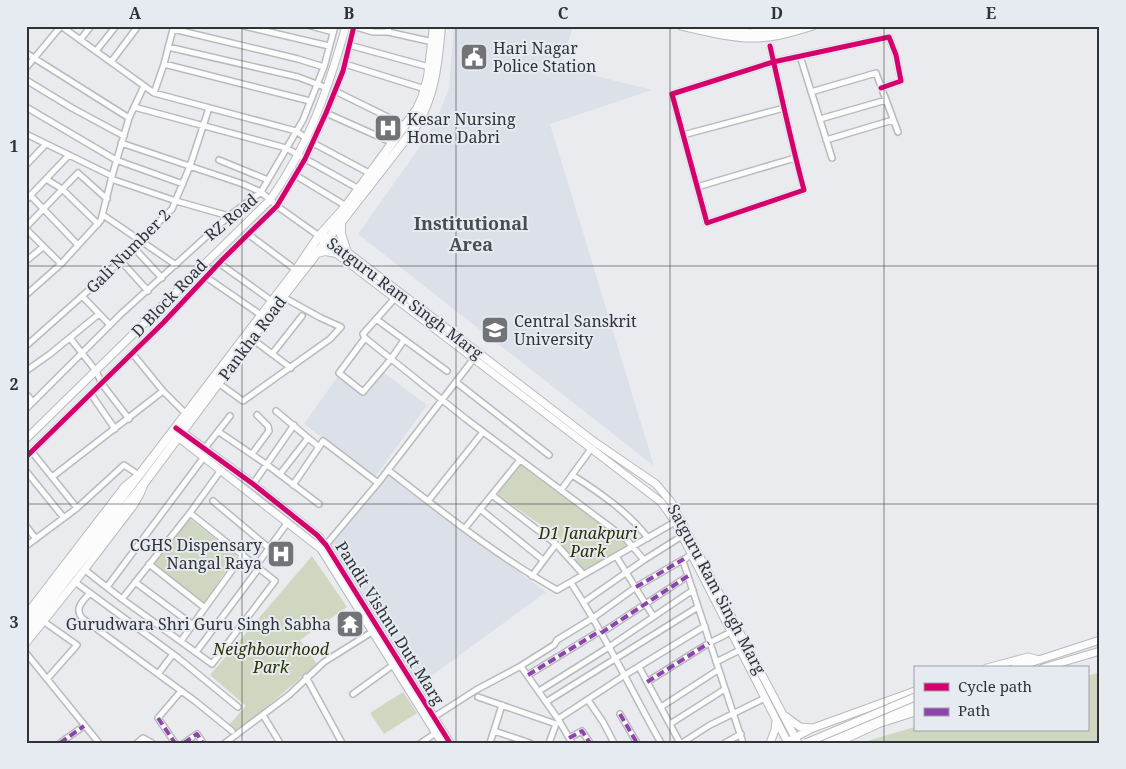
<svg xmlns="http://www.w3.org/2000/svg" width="1126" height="769" viewBox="0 0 1126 769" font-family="'Noto Serif',serif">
	<rect width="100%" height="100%" fill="#e9ebee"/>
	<path fill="#dce0e9" d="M454 26H573L560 67 652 90 550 124 654 466 358 234 419 148 437 119 449 88Z
		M383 372 427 405 375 477 304 424 338 376 365 396Z
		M389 475 546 592 419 685 332 544Z"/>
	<path fill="#d0d7c0" d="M520 463 624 540 628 545 584 572 563 548 562 540 497 494Z
		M189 518 236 555 204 604 153 563Z
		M312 556 347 607 300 640 317 664 237 732 228 726 246 706 210 675Z
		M1100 672V743H860L915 727V730H1087V676Z
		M403 692 417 713 384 734 370 713Z"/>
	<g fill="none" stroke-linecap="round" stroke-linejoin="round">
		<g stroke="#b8babc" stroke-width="8">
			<path id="street" d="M61 26 154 93 296 131 313 143 371 174
				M244 26 329 46
				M311 26 333 32
				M353 26 373 32H388
				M389 26 388 32 433 42
				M80 40 91 26
				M349 45 429 67
				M770 46C781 94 791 142 804 190L707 223 672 94 773 62 889 37 896 55 901 81 881 88
				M168 47 298 77 327 88
				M96 51 116 26
				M26 53 129 118
				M800 56 832 158
				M111 62 138 26
				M164 64 173 29 298 59 324 67
				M345 64 425 89
				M26 68 61 26
				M26 80 72 108 124 136
				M335 91 406 126
				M811 92 876 73 898 132
				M154 93 164 64 310 101
				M26 107 116 160 183 184
				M134 107 286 148 359 189
				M326 113 393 143
				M820 119 886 100
				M26 134 112 176
				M683 135 784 108
				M826 140 893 120
				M121 143 243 184 261 192 277 206 319 236
				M219 160 268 180
				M26 165 46 144
				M295 175 346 206
				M46 179 62 189 98 224
				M111 179 176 201 229 216
				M697 187 795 158
				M30 195 78 245
				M26 200 69 155
				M103 215 176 265
				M26 227 78 173 107 199
				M26 229 61 264
				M248 234 296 270
				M133 247 162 278
				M120 260 148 291
				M26 261 43 247
				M219 263 272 301
				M206 277 261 315
				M26 295 61 264 101 220 112 176 129 118 144 86
				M82 296 110 325
				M395 298 363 334 365 338 339 373 363 392 391 359 404 340
				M376 319 447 371
				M70 338 96 371 102 384 129 419
				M365 338 466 419 626 539 644 560
				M252 339 291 368
				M26 346 99 281 172 209 190 166 209 108
				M132 353 163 391 186 414
				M272 354 302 316
				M26 371 50 354 99 314
				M456 382 549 455
				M218 383 243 401 330 339 341 327 321 318 283 297
				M26 394 33 402
				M91 394 115 429
				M26 409 122 313 229 216 261 192 303 120 324 67 335 26
				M276 411 319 447 323 441 378 483
				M219 432 266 464 319 504
				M205 448 230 416
				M32 452 52 477 163 391
				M252 454 269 431 268 426 257 415
				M26 457 163 323 222 260 277 206 305 159 326 113 343 71 354 26
				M388 470C442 512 497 556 557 590L675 522
				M26 471 64 518
				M280 474 308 438
				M572 475C599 492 628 512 648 538
				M52 477 77 508 124 465 139 475
				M253 484 294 425
				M293 485 319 447
				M561 490 591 449
				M492 495 556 544 583 574
				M213 501 269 548
				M428 501 483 432
				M480 509 543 560
				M190 513 256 566
				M26 526 36 539
				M465 528 520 460
				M26 546 77 508
				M325 546 378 483 475 357
				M691 554 683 561 743 743
				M616 556 653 616
				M149 564 205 608
				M85 570 122 599 212 664 275 581 256 566 288 522
				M532 576 556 544
				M75 582 177 657 238 707
				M135 582 193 625
				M571 583C605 634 631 690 661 743
				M107 587 204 457
				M90 593C83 601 74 608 82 618L195 701 232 731
				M122 599 190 513 221 470
				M584 602 644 560 682 536
				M43 621 77 645 47 679
				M601 633 688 576
				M181 641 243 555
				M196 652 259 568
				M26 653 99 743
				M716 662 740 650
				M519 667 554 645 557 640 593 618 636 587 684 559
				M639 667 680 743
				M158 674 173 654
				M528 675 600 631
				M306 677 342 743
				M647 682 709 643 731 632
				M539 691 609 647 693 590
				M353 694 393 665
				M478 697 556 724 549 743
				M588 700 603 722 614 743
				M546 702 698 607
				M661 707 718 670
				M620 714 637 743
				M263 715 280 743
				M434 717 476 690 519 667 522 668 558 719 625 675 705 626
				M558 719 572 743
				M670 724 725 689
				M494 731 530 743
				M569 738 582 731 590 743
				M60 743 84 726
				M137 743 143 738 152 743
				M175 743 158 718 181 691
				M184 743 197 734 203 743
				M225 743 289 695 324 662 372 632
				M421 743 437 732
				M490 743 502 705
				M682 743 710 725 765 698
				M725 743 741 734"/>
		</g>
		<g stroke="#b8babc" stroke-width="9">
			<path id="secondary" d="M681 26C703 31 725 37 747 38 770 39 791 33 813 26
				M706 27 750 33 794 26
				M319 236 329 238 596 443 656 484 671 502 798 743
				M322 240 324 244 661 502 674 520 788 743
				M178 429 253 484 317 535 326 545 450 743
				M174 434 321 549 442 743
				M26 439 270 200C310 143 327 92 346 26
				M26 615 125 486 135 478
				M26 643 75 582 133 506 140 494 143 487
				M987 668 1028 657 1039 660
				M1014 668 1100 640
				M1043 668 1100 651
				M785 716 800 727 813 728
				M792 739 813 728 915 691
				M770 743 775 730 776 720
				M819 743 915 705
				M837 743 878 724 915 712"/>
		</g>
		<g stroke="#b8babc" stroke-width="10">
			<path id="primary" d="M341 222V234L347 252
				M317 253 325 251 337 253
				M26 623 296 270 319 236 346 206 417 109 422 98 428 77 434 26
				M26 634 64 583 145 482 275 307 416 126C435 96 438 61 441 26"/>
		</g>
		<use href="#street" stroke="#fcfcfc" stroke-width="5"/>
		<use href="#secondary" stroke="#fcfcfc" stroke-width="7"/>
		<use href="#primary" stroke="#fcfcfc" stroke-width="8"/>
		<g stroke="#b8babc" stroke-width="9" stroke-linecap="butt">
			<path id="secondary-bridge" d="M806 743 915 697"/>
		</g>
		<use href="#secondary-bridge" stroke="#fcfcfc" stroke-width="7"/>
		<path stroke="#8e44ad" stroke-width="4" stroke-dasharray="8 4" stroke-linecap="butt" d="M636 587 684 559
			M601 633 688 576
			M528 675 600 631
			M647 682 709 643
			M620 714 637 743
			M158 718 175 743
			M569 738 582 731 590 743
			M60 743 84 726
			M184 743 197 734 203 743"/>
		<g stroke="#e6eaf1" stroke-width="8">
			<path id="cycleway" d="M770 46C781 94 791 142 804 190L707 223 672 94 773 62 889 37 896 55 901 81 881 88
				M176 428 253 484 317 535 326 545 450 743
				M26 457 163 323 222 260 277 206 305 159 326 113 343 71 354 26"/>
		</g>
		<use href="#cycleway" stroke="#d6006c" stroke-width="5"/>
	</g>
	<path fill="none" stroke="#313235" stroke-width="1" stroke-opacity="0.55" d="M242 26V743M456 26V743M670 26V743M884 26V743M26 266H1100M26 504H1100"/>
	<defs>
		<g id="civic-square" transform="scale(1.4375)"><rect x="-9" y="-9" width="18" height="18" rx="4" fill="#717376" stroke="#e6eaf1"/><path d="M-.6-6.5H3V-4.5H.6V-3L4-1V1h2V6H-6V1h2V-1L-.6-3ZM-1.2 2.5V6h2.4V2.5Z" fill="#fff"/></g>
		<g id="hospital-square" transform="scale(1.4375)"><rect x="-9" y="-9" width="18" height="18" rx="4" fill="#717376" stroke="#e6eaf1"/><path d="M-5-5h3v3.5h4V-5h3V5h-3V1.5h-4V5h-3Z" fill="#fff"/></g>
		<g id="university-square" transform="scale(1.4375)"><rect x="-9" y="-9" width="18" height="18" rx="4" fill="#717376" stroke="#e6eaf1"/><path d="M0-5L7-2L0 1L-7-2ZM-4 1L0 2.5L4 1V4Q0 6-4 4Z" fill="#fff"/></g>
		<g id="temple-square" transform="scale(1.4375)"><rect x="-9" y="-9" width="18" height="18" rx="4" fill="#717376" stroke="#e6eaf1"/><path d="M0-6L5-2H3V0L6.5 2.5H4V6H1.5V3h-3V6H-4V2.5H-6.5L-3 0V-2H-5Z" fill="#fff"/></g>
	</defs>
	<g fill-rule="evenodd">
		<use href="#civic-square" x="474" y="57"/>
		<use href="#hospital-square" x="388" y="128"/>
		<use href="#university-square" x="495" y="330"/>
		<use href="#hospital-square" x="281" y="554"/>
		<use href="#temple-square" x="350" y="624"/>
	</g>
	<g text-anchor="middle" stroke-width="4" stroke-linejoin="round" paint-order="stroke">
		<g font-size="16" fill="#313235" stroke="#e6eaf1" text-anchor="start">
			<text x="493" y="54">Hari Nagar<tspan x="493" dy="18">Police Station</tspan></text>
			<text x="407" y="125">Kesar Nursing<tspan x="407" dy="18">Home Dabri</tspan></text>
			<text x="514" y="327">Central Sanskrit<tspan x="514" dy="18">University</tspan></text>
			<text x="262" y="551" text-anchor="end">CGHS Dispensary<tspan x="262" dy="18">Nangal Raya</tspan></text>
			<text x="331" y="630" text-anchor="end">Gurudwara Shri Guru Singh Sabha</text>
		</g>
		<g font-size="16" fill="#313235" stroke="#e6eaf1">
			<text transform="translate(231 217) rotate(-40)" y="6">RZ Road</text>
			<text transform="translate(128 251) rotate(-45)" y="6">Gali Number 2</text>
			<text transform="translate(169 298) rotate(-46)" y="6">D Block Road</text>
			<text transform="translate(405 298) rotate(37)" y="6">Satguru Ram Singh Marg</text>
			<text transform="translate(252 338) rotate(-53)" y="6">Pankha Road</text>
			<text transform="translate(717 589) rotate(62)" y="6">Satguru Ram Singh Marg</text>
			<text transform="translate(390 623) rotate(58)" y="6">Pandit Vishnu Dutt Marg</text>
		</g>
		<g font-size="16" font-style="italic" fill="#293101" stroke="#e6eaf1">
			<text x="588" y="539">D1 Janakpuri<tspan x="588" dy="18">Park</tspan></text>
			<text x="271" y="655">Neighbourhood<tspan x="271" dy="18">Park</tspan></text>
		</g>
		<g font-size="18" font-weight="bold" fill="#4a4c52" stroke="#e6eaf1">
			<text x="471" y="230">Institutional<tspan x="471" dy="21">Area</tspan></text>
		</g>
	</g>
	<rect width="1126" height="769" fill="none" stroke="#e6eaf1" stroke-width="55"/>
	<rect x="914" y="666" width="175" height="65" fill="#e6eaf1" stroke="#9ea0a6"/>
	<rect x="924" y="683" width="25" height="8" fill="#d6006c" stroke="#9ea0a6"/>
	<text x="958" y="692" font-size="15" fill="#313235">Cycle path</text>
	<rect x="924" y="708" width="25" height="8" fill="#8e44ad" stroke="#9ea0a6"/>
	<text x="958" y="716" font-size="15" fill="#313235">Path</text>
	<rect x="28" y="28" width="1070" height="714" fill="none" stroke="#313235" stroke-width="2"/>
	<g font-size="16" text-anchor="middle" font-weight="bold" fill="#313235">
		<text x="135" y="19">A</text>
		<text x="349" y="19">B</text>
		<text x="563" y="19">C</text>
		<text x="777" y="19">D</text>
		<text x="991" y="19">E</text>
		<text x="14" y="152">1</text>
		<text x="14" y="390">2</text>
		<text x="14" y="628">3</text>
	</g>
</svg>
